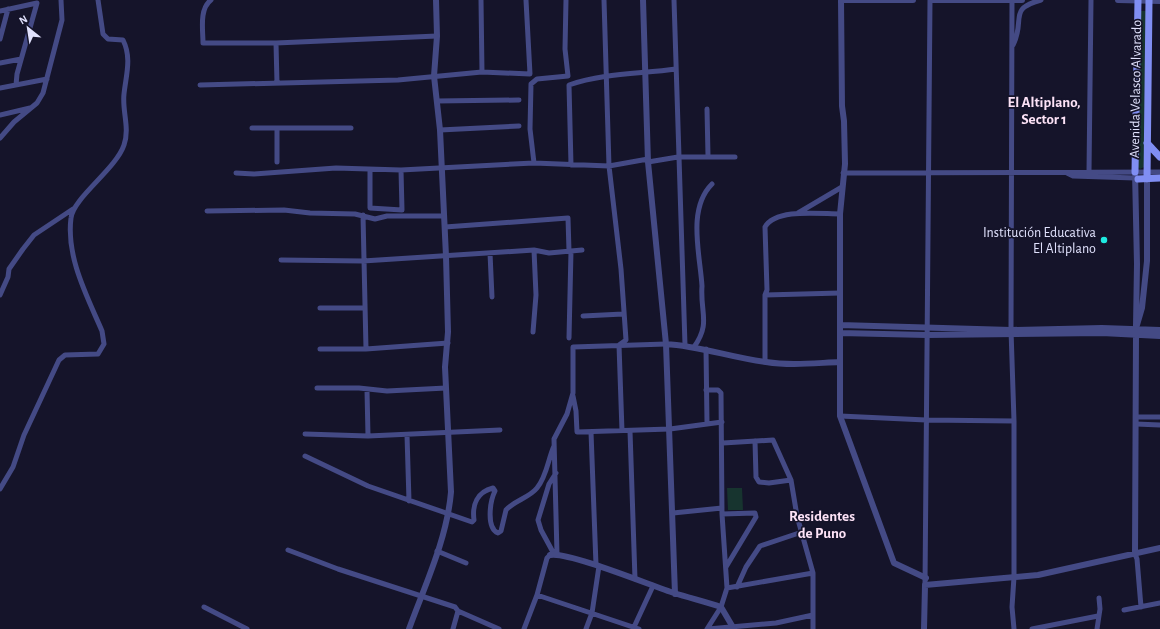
<svg xmlns="http://www.w3.org/2000/svg" width="1160" height="629" viewBox="0 0 1160 629" font-family="'Alegreya Sans',sans-serif">
	<rect width="100%" height="100%" fill="#15142a"/>
	<path fill="#17342f" d="M1140 11H1146L1144 167 1140 169 1138 167Z
		M727 488H742L743 510H728Z"/>
	<g fill="none" stroke-linecap="round" stroke-linejoin="round">
		<path stroke="#444a85" stroke-width="5" d="M211 0C199 9 203 30 203 43H276L437 36
			M481 0 482 72
			M604 0 609 166 621 269 626 340 619 345 622 431
			M674 0 685 345
			M1012 0 1011 330 1014 421V577L1012 607 1014 629
			M0 11 37 3 17 74 16 85
			M0 39 8 9
			M276 43 277 83
			M1013 45C1026 20 1007 9 1041 0
			M0 63 21 59
			M200 85 398 80 482 72 530 74 526 0
			M0 88 47 79
			M437 101 519 100
			M707 109 708 156
			M0 115 30 108
			M252 128H351
			M277 128V162
			M440 130 519 126
			M0 138 14 122 37 103 43 93 62 20 61 0
			M648 162 678 157H735
			M534 163 530 129 531 84 537 79 568 76 565 49 566 0
			M571 165 569 85C603 73 641 74 676 69
			M370 170V208L402 210 401 170
			M1089 172 1091 0
			M236 173 254 174 336 168 401 170 534 163 609 166 648 159
			M843 173 1160 172
			M1067 173 1073 176 1135 178
			M207 211 284 210 310 213 355 214 375 219 387 216H444
			M798 213 842 187
			M363 215 366 349
			M445 227 568 218 569 251
			M490 253 492 297
			M281 260 363 261 534 250 549 253 582 250
			M0 295 8 277 9 269 23 249 34 235 73 209
			M765 295 840 293
			M320 308H365
			M583 316 623 314
			M533 332 536 295 534 250
			M569 338 571 251
			M694 347C711 323 700 313 702 286 700 254 687 209 712 184
			M320 349H366L448 343
			M706 349 707 423
			M765 362V295L767 290 765 227C776 208 820 214 840 214
			M317 388H359L387 391 446 388
			M367 390 368 436
			M706 390H718L721 393 722 514 727 588 721 607 707 629
			M573 396 576 411 577 432 670 429 722 422
			M840 416 926 420 1014 421
			M1136 417H1160
			M1136 424 1160 425
			M630 431 635 579
			M591 432 596 565
			M305 434 368 436 500 430
			M407 435 409 501
			M755 441 756 477 759 482 769 483 791 480
			M723 443 773 440 791 480 797 516 813 573V629
			M305 456 368 486 472 522 474 520C472 505 477 492 493 488L495 491C490 501 486 528 498 533L501 531 506 510C515 500 529 498 537 488 547 476 548 459 554 446
			M0 489 13 467 24 435 59 360 65 355 98 354 104 344 102 331C87 296 66 257 71 218 73 198 116 169 124 145 130 128 122 111 124 94 126 75 132 58 123 40L108 39 103 34 98 0
			M673 513 722 508
			M722 514 755 513 756 517 726 567
			M288 550 338 569 455 607 458 611 499 629
			M437 551 466 563
			M554 554 541 530 538 520 549 484 556 473
			M557 554 554 439 567 414 573 393V347L666 344
			M1135 554 1137 559 1141 607
			M925 585 930 0
			M737 587 746 567 760 546 802 532
			M727 588 813 573
			M537 595 639 629
			M204 607 247 629
			M1124 610 1160 603
			M634 627 653 586
			M453 629 458 611
			M524 629 537 595 547 558 550 555
			M586 629 592 613 599 566
			M708 629 776 623 813 615
			M1032 629 1098 616
			M1097 629 1100 609 1099 598"/>
		<path stroke="#444a85" stroke-width="6" d="M643 0 648 162 666 344 675 594
			M841 0 842 106 844 121 845 164 840 214V416L894 563 926 578
			M841 0H913
			M931 0H1022
			M1118 0 1160 1
			M1135 172 1137 264 1136 326
			M840 325 1011 330 1102 328 1160 330
			M1137 325 1142 308 1147 261V179
			M840 333 927 335 1102 333 1160 336
			M666 344C700 346 732 358 766 362 791 366 815 363 840 362
			M1135 554 1136 336
			M550 555C567 551 652 586 674 593 690 598 706 602 721 607L734 629
			M409 629C425 585 447 539 451 492L445 367 448 332 446 256 440 130 434 76 437 36 436 0
			M924 629 925 585 1038 575 1160 548"/>
		<path stroke="#808ef3" stroke-width="7" d="M1147 143 1160 157
			M1135 172 1138 0
			M1138 179 1160 178
			M1147 179 1149 0"/>
	</g>
	<circle fill="#1eeae1" stroke="#15142a" stroke-width="1.5" cx="1104" cy="240" r="4"/>
	<g text-anchor="middle" stroke-width="3.5" stroke-linejoin="round" paint-order="stroke">
		<g font-size="14" fill="#e0e1fc" stroke="#15142a">
			<text transform="translate(1135 89) rotate(-89)" y="5">Avenida Velasco Alvarado</text>
		</g>
		<g font-size="14" fill="#e0e1fc" stroke="#15142a" text-anchor="end">
			<text x="1096" y="237">Institución Educativa<tspan x="1096" dy="16">El Altiplano</tspan></text>
		</g>
		<g font-size="15" font-weight="bold" fill="#fce2f6" stroke="#15142a">
			<text x="1044" y="107">El Altiplano,<tspan x="1044" dy="17">Sector 1</tspan></text>
			<text x="822" y="521">Residentes<tspan x="822" dy="17">de Puno</tspan></text>
		</g>
	</g>
	<g transform="translate(28 28) rotate(330)" stroke="#15142a" stroke-width="3" paint-order="stroke">
	<path d="M0-3L7 15L0 10L-7 15Z" fill="#e0e1fc"/>
	<text y="-6" font-size="11" font-weight="bold" text-anchor="middle" fill="#e0e1fc">N</text>
	</g>
</svg>
